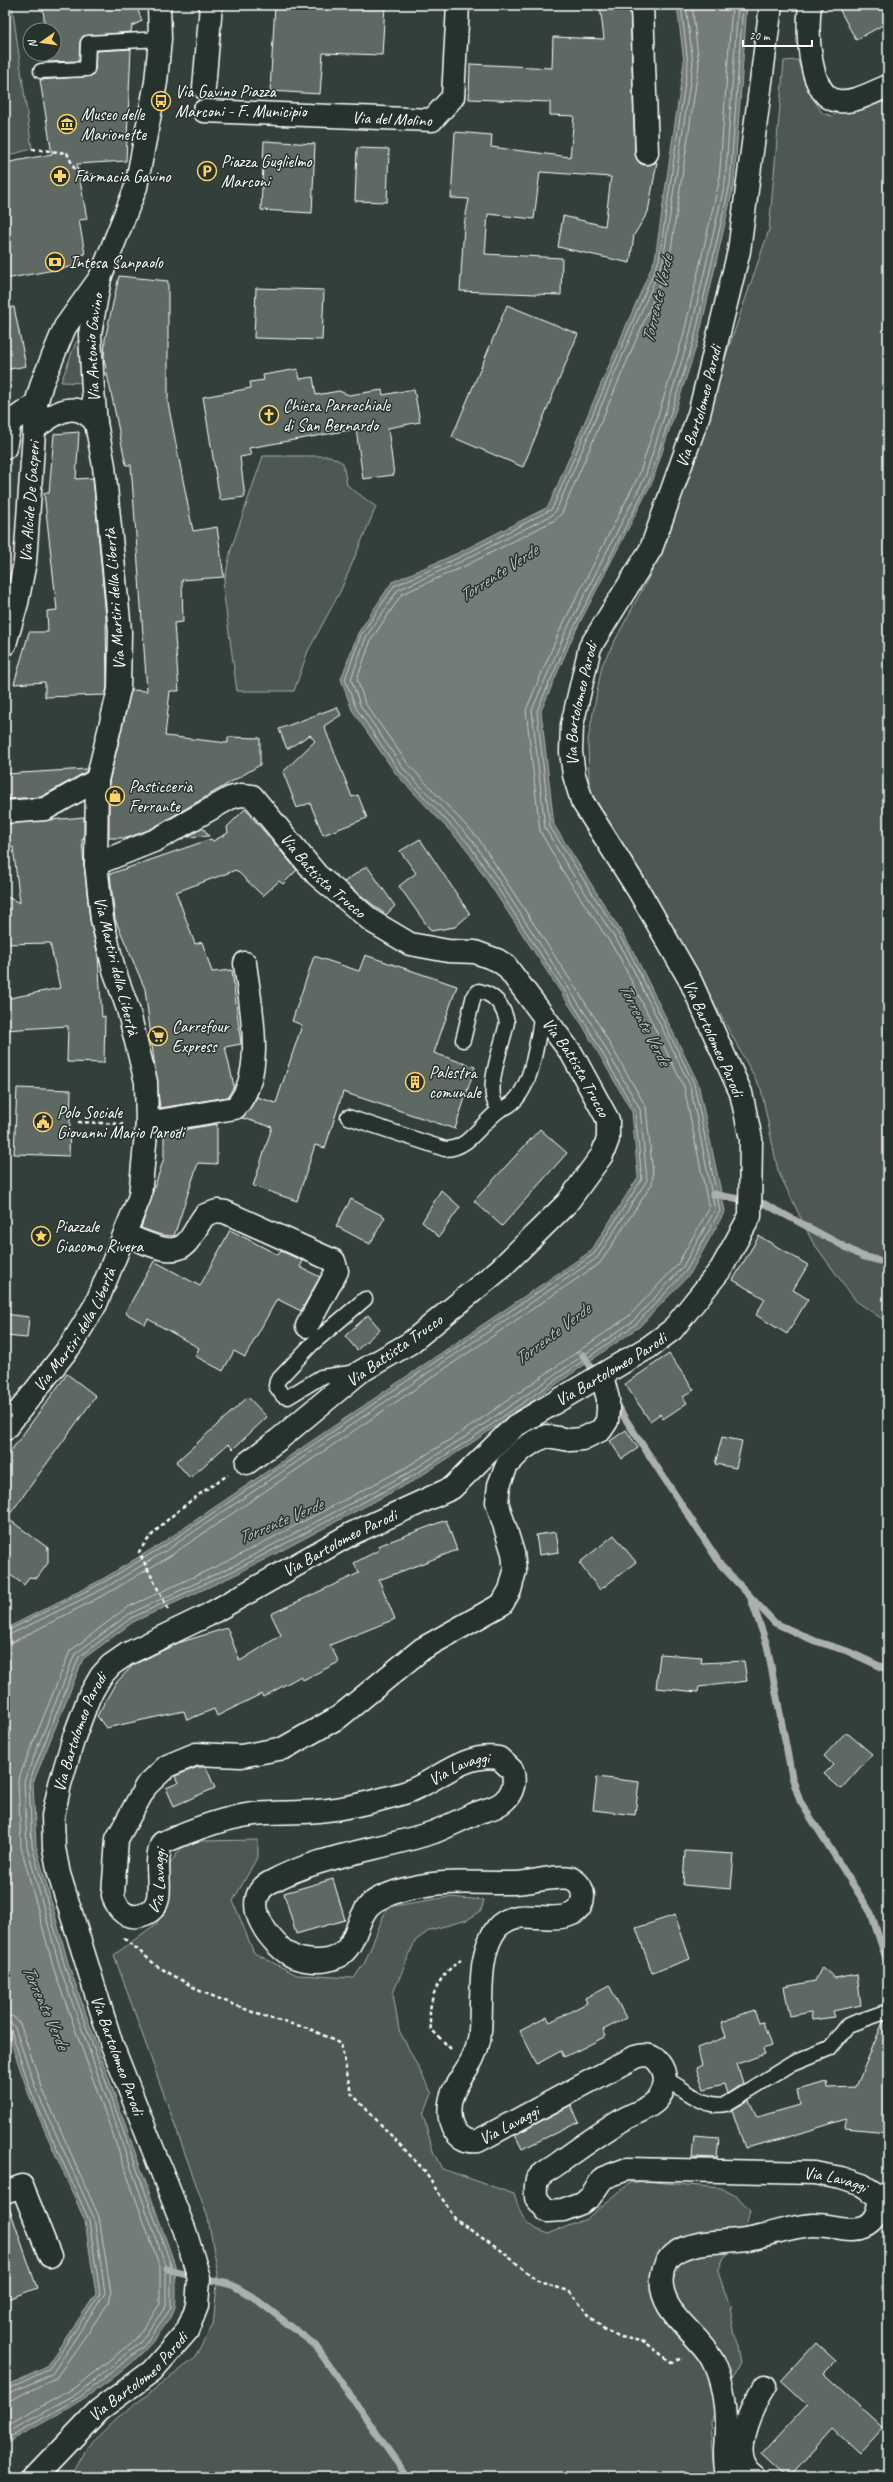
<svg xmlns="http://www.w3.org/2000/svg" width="893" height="2482" viewBox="0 0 893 2482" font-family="Caveat,sans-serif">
	<rect width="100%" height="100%" fill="#333f3a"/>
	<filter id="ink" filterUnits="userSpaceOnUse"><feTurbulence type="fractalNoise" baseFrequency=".025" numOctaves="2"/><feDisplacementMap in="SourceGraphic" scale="8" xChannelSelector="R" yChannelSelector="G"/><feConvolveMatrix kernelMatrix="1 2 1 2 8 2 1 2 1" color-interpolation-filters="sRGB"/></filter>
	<g filter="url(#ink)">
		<path fill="#4d5853" stroke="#a6aca9" d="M5 5H12L32 149 5 156Z
			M798 60 804 82 822 113 832 116 855 101H888V1323L856 1301 812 1241 778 1171 761 1089 689 957 589 789 588 740 602 665 653 569 769 230 784 61Z
			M81 339 85 383 61 382 76 342Z
			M263 456H330L343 463 347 485 376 507 340 592 308 651 294 691H237L223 588 231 549Z
			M258 1840V1856L233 1901 254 1953 297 1975 354 1978 365 1962 387 1907 449 1897 484 1900 481 1911 467 1920 430 1930 415 1941 393 1993 399 2030 432 2094 423 2115 433 2151 442 2169 514 2194C522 2219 524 2225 548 2234L586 2219 630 2183 644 2181 721 2188 738 2197 750 2211 741 2244 724 2257 718 2272 730 2307 740 2363 710 2422 713 2461 719 2477H71L88 2446 117 2418 194 2359 213 2325 218 2275 208 2218 114 1955 157 1923 166 1905 170 1864 180 1849 198 1841Z"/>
		<path fill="#737b78" stroke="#abb0ae" d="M677 5H747L734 184 698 341 653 480 573 636 541 711 554 825 632 949 698 1083 725 1211 690 1274 639 1327 473 1442 413 1481 237 1574 133 1622 83 1659 33 1783 36 1846 69 1966 175 2265C175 2275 178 2302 174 2310 144 2371 62 2412 5 2444V2386L45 2368 96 2294 85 2221 29 2095 5 2025V1629L101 1580 162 1543 591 1251 638 1177 632 1112 583 1026 465 847 396 774 352 710 341 679 358 633 392 582 458 553 548 507 655 259 684 62Z"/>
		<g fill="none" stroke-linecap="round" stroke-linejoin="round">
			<path stroke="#c7cac9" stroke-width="1" d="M5 1632 102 1583 164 1546 594 1254 642 1179 635 1111 586 1024 469 844 399 771 356 708 345 679 361 635 394 586 460 557 552 509 659 260 688 63 681 5
				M5 1637 105 1588 167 1550 597 1258 647 1180 640 1109 590 1021 473 841 403 768 360 705 351 679 366 637 398 590 462 561 552 515 556 511 663 261 693 63 686 5
				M5 1643 13 1642 108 1593 170 1556 600 1263 652 1184 653 1175 646 1107 595 1018 478 838 408 764 365 703 357 679 371 640 402 594 465 566 555 520 562 513 669 263 699 64 692 5
				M5 2015 14 2017 20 2024 43 2090 99 2217 111 2293 109 2302 56 2378 13 2399 5 2401
				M5 2021 11 2023 15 2028 37 2092 94 2218 105 2293 52 2374 5 2395
				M5 2026 11 2030 32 2094 89 2220 100 2294 48 2370 5 2390
				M5 2427 74 2388 135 2340 160 2304V2267L54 1970 21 1847 18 1780 70 1651 126 1608 230 1560 405 1468 465 1430 629 1316 677 1265 709 1209 684 1087 619 956 562 870 540 831 526 710 560 630 639 475 683 337 719 182 732 5
				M5 2434 78 2393 139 2344 166 2306V2266L60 1968 27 1847 24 1781 75 1654 129 1614 233 1566 408 1473 468 1435 633 1321 682 1268 715 1210 690 1085 625 953 568 867 545 828 532 710 565 633 645 477 689 338 725 183 738 5
				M5 2440 80 2397 143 2347 171 2308V2265L65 1967 32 1846 29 1782 79 1657 131 1618 235 1570 411 1477 471 1439 636 1324 686 1271 720 1211 694 1084 629 951 550 827 537 711 570 635 650 479 694 340 730 184 743 5"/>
			<path stroke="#abb0ae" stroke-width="7" d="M713 1194 765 1204 862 1256 888 1263
				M583 1355 597 1376
				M615 1403 721 1565 775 1623 815 1641 847 1651 888 1670
				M751 1599 767 1645 792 1777 800 1801 871 1913 888 1965
				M167 2269 232 2285 253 2297 315 2345 407 2477"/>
		</g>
		<path fill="#5f6964" stroke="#fff" d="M67 5H136L142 21 132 26 131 32 83 36 80 42 79 61 48 62 47 54H54V30H45L43 8Z
			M275 5H385L382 55 323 53 320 94 270 91Z
			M600 5H630L635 154 641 164 648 165 657 162 648 212 634 235 630 263 558 247 563 216 605 226 611 177 540 172 534 219 488 214 485 254 562 258 561 295 460 291 464 225 469 199 451 198 455 132 492 135 491 147 570 157 574 116 550 115V102L469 99 470 64 552 68 553 37 604 39Z
			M837 5H888V22L856 40Z
			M131 49 126 161 77 164 87 219 79 220 85 254 80 255 81 265 5 279V163L52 154 40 80 91 76 95 70 96 51Z
			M264 141 315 144 312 213 261 210Z
			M357 148 389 149 387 202 355 201Z
			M119 276 168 281V403L193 531 217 527 224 577 182 580 183 622 174 623 179 691H170L165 736 228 743V737L260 738V765L151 829 127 838H109V782L131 690 147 691 131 465H126L104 359 105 339Z
			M256 288 324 290 322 340 254 338Z
			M507 305 578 334 523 467 452 437Z
			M14 307 26 366 5 370V308Z
			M298 369 300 379 313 377 316 395 339 391 349 395 382 390 383 395 414 389 420 422 388 428 394 475 363 479 356 429 249 448 251 455 240 457 245 497 220 500 203 397 251 388 250 382 264 380 263 375Z
			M79 432 76 479 93 478 106 617 107 688 105 695 45 697V682L14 684 29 632H48L47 611 57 610 44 493H49L54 434Z
			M337 707 341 715 324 726 352 797 358 795 367 818 323 835 310 803 297 808 283 772 315 741 310 735 287 749 279 729Z
			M87 769 86 772 41 797 5 799V774Z
			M245 809 297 870 283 884 279 881 263 896 236 870 176 892 195 944 202 942 212 972 232 970 241 1044 225 1047 234 1086 228 1097 160 1108 145 989 115 919 110 874 211 839 213 841 228 833 227 827Z
			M84 817V839H82L84 865 90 920 98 956 102 1017 105 1016 104 1063 67 1062 68 1026 5 1030V999L60 988 50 943 5 944V896L20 903 13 847H5V824Z
			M203 828 209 836 187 837Z
			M420 839 470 914 455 927 431 931 399 886 416 873 400 851Z
			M367 866 395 906 386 915 344 882Z
			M365 955 457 986 434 1053 475 1067 455 1129 343 1092 325 1148 315 1145 297 1201 253 1186 272 1127 242 1118 257 1097 276 1103 302 1025 292 1021 314 956 359 971Z
			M17 1088 71 1090 69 1156 14 1154Z
			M217 1124V1164L198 1163 174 1236 161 1235 141 1228 164 1158V1133Z
			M540 1129 567 1153 502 1226 474 1201Z
			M441 1190 460 1207 439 1237 422 1222Z
			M351 1199 385 1217 370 1244 336 1226Z
			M230 1230 278 1255 281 1251 303 1261 300 1267 320 1277 301 1311 277 1299 245 1357 234 1351 223 1371 195 1356 199 1348 148 1319 145 1324 125 1313 154 1261 200 1286Z
			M759 1236 808 1265 793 1290 808 1299 787 1334 756 1315 765 1299 733 1280Z
			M5 1314 29 1317 27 1338 5 1336Z
			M368 1315 380 1329 357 1350 345 1336Z
			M669 1354 694 1390 683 1397 687 1403 663 1419 660 1414 650 1421 625 1384Z
			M67 1374 96 1396 7 1518 48 1548V1563L37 1578 29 1577 24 1585 5 1571V1459Z
			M248 1397 267 1417 233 1449 228 1444 190 1478 176 1462Z
			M626 1430 638 1448 622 1459 610 1441Z
			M722 1437 742 1441 736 1468 715 1464Z
			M446 1520 457 1550 379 1580 395 1619 330 1645 339 1662 303 1680 301 1676 263 1697 261 1694 217 1716 214 1709 187 1720 184 1711 106 1728 97 1716 115 1684 133 1665 178 1643 227 1628 240 1661 281 1635 271 1614 359 1573 354 1563 379 1550 378 1546Z
			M556 1532 559 1552 539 1555 536 1535Z
			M614 1535 636 1562 600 1590 579 1563Z
			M660 1654 702 1657 701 1663 744 1661 747 1681 699 1687 698 1692 656 1688Z
			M846 1732 872 1754 841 1789 824 1774 833 1765 824 1756Z
			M198 1767H206L215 1788 174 1806 166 1788 178 1783 175 1776Z
			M597 1777 639 1782 635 1815 593 1810Z
			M685 1851 734 1854 731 1889 683 1885Z
			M333 1879 345 1920 296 1934 284 1893Z
			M675 1915 690 1959 652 1973 636 1928Z
			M822 1967 835 1978 857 1974 861 2005 833 2011 835 2017 812 2020 811 2012 790 2016 784 1987 815 1981Z
			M609 1985 626 2018 603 2030 606 2036 585 2047 564 2057 561 2051 537 2064 520 2031 547 2017 550 2022 587 2003 585 1998Z
			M754 2010 759 2023 763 2022 771 2046 763 2049 765 2054 737 2064 743 2083 727 2094 724 2084 704 2089 696 2068 702 2065 697 2048 726 2037 721 2022Z
			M888 2020V2132L845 2128 846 2119 785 2138 745 2148 732 2110 749 2100 757 2117 800 2105 797 2090 827 2082 828 2088 856 2087 883 2022Z
			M571 2105 579 2122 522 2149 515 2135Z
			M694 2136 719 2138 717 2158 692 2157Z
			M5 2204H8L37 2288 5 2300Z
			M816 2343 836 2361 824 2373 883 2427 859 2453 833 2429 790 2477H787L762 2454 807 2405 781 2381Z"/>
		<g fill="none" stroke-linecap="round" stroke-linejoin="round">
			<g stroke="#fff" stroke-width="17">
				<path id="service" d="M41 71 87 69 88 43 160 39
					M463 1040 474 995 479 991C496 995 503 1006 507 1022 504 1042 480 1098 501 1109 532 1101 537 1040 542 1013
					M348 1117 445 1149C470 1149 482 1121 501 1109
					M358 1372 321 1377 288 1397 283 1396 276 1386 277 1381 312 1344 365 1299
					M665 2079C685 2088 703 2109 726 2104L793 2063 830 2048 848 2025 888 2011"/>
			</g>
			<g stroke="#fff" stroke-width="25">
				<g id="minor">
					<path d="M642 5 647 153"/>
					<path d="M810 5C807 29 807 96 838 101 855 103 873 92 888 86"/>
					<path d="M204 88 211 5"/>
					<path id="s1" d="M204 111 432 120 453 97 458 5"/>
					<path d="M5 448 10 422 36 404"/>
					<path d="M5 812 45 809 97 780"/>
					<path id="s2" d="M96 864 156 840 230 798 241 795 252 796 317 875 373 922 410 944 448 951 475 952 497 960 506 966 572 1054 608 1120V1139L602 1155 567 1203 500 1269 410 1343 360 1372 278 1440 247 1463"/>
					<path d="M147 1123 235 1108C267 1074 250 1005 245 963"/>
					<path d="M125 1235C143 1241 174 1260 188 1241 195 1233 198 1223 205 1215L217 1211 225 1212 334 1261 337 1271 307 1326"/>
					<path d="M5 2192 22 2186 50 2256"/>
					<path d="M728 2477C723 2461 726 2443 726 2426 726 2403 722 2379 712 2359 697 2331 657 2312 662 2276 663 2268 668 2257 675 2253 696 2239 728 2243 751 2238 772 2234 792 2226 813 2225 830 2224 848 2233 864 2227 877 2222 879 2210 881 2198"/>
					<path d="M754 2477C726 2458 752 2407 765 2386"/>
				</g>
			</g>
			<g stroke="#fff" stroke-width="25">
				<g id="tertiary">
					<path d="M34 429C54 414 75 397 96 423"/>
					<path id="s3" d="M602 1376 608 1399V1410L607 1421 601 1430 582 1439 570 1440 547 1436 535 1441 523 1449 507 1465 499 1485 497 1502 513 1553 515 1571 510 1590 502 1604 422 1649 339 1717 284 1748 241 1756 196 1754 167 1766 146 1786 117 1839 113 1895C115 1903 118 1909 124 1913 137 1921 155 1913 158 1898 161 1879 154 1862 162 1843 191 1830 222 1818 254 1814 275 1812 297 1813 318 1811 343 1809 380 1800 404 1793 436 1783 462 1752 499 1758L512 1770C516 1781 513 1793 504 1801 496 1809 482 1810 472 1815 460 1820 447 1827 434 1832 380 1850 319 1855 269 1883 237 1901 272 1947 294 1957 304 1961 318 1962 328 1960 357 1954 354 1923 368 1907 374 1899 387 1895 395 1892 441 1878 470 1884 516 1883 534 1882 553 1875 571 1878 578 1882 583 1888 583 1897 580 1928 536 1914 517 1917 510 1918 501 1923 497 1928 475 1955 484 2008 479 2040 474 2067 453 2081 450 2103 447 2123 456 2144 478 2141L635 2057C645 2054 652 2054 659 2063 668 2074 666 2091 656 2101 647 2110 634 2113 624 2119 600 2133 578 2149 556 2165 549 2170 541 2173 537 2180 535 2186 536 2192 536 2198L547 2211 563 2210 581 2203 590 2197 603 2178 627 2169 814 2173 841 2178 862 2185 888 2202"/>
					<path id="s4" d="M5 1429 71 1345 96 1304 140 1196 147 1123 146 1082 128 1009 114 970 102 919 96 864 97 780 119 690 120 631 104 466 96 423 93 390 90 334 100 278"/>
				</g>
			</g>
			<g stroke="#fff" stroke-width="25">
				<g id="secondary">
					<path id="s5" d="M5 644 17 603 25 562 36 404 42 383 65 327 100 278 136 187 156 82 160 39 159 5"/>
					<path id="s6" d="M35 2477 99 2410 152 2371 187 2331 197 2306 199 2278 185 2231 112 2045 59 1874 54 1848 53 1816 60 1784 74 1737 89 1697 101 1676 111 1665 127 1654 208 1615 351 1534 452 1488 515 1426 649 1347 672 1330 721 1269 750 1216 751 1139 741 1093 691 982 640 893 582 801 574 775 571 752 572 725 590 647 651 549 699 414 739 251 771 5"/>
				</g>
			</g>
			<path stroke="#fff" stroke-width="2.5" stroke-dasharray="4 3" stroke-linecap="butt" d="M32 149 67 153 75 170 115 181
				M78 1122 123 1124
				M168 1609 139 1552C155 1525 201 1492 228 1475
				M124 1938 157 1966 200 1991 265 2017 308 2028 341 2044 351 2093 423 2169 456 2220 504 2253 539 2282 569 2291 588 2314 605 2330 621 2337 645 2342 671 2362 683 2358
				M451 2049 431 2029C426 2001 438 1975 461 1960"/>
			<use href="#service" stroke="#26332d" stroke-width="14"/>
			<use href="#minor" stroke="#26332d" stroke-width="22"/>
			<use href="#tertiary" stroke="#26332d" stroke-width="22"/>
			<use href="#secondary" stroke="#26332d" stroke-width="22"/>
		</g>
	</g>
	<defs>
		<g id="bus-ring" transform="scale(1)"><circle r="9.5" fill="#26332d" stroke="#ffd166" stroke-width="1.5"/><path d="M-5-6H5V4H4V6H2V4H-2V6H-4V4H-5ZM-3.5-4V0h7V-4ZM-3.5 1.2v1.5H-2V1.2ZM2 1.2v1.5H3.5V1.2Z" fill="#ffd166"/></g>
		<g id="museum-ring" transform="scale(1)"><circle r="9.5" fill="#26332d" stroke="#ffd166" stroke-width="1.5"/><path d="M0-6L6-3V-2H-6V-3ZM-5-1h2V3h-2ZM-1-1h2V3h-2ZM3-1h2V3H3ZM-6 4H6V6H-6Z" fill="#ffd166"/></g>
		<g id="parking-ring" transform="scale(1)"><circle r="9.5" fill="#26332d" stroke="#ffd166" stroke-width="1.5"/><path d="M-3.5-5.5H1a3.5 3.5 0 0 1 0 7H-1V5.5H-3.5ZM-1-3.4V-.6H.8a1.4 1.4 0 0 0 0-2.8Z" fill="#ffd166"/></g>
		<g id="pharmacy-ring" transform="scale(1)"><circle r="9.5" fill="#26332d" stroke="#ffd166" stroke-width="1.5"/><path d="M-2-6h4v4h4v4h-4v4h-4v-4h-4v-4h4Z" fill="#ffd166"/></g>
		<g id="bank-ring" transform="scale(1)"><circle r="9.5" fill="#26332d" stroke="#ffd166" stroke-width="1.5"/><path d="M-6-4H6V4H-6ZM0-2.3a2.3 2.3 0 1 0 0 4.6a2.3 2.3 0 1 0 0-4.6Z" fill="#ffd166"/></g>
		<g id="church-ring" transform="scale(1)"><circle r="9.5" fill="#26332d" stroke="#ffd166" stroke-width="1.5"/><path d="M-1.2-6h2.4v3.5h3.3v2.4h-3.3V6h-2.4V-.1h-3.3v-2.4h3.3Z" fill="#ffd166"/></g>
		<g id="shop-ring" transform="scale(1)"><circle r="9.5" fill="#26332d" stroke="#ffd166" stroke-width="1.5"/><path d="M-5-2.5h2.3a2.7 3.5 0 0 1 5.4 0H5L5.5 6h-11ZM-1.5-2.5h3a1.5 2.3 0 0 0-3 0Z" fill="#ffd166"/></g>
		<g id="supermarket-ring" transform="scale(1)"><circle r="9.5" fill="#26332d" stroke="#ffd166" stroke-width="1.5"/><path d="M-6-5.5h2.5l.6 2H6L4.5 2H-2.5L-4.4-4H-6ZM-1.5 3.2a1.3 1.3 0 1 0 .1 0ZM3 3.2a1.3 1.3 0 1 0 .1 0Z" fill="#ffd166"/></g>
		<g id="building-ring" transform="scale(1)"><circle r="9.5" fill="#26332d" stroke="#ffd166" stroke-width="1.5"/><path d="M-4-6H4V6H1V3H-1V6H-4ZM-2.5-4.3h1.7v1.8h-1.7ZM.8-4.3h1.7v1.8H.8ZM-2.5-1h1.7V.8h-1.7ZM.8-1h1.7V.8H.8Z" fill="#ffd166"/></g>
		<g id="civic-ring" transform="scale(1)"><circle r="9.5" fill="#26332d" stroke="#ffd166" stroke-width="1.5"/><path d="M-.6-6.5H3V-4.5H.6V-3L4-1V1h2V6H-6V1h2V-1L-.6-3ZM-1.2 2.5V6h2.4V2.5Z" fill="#ffd166"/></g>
		<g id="sight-ring" transform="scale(1)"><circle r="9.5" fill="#26332d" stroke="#ffd166" stroke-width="1.5"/><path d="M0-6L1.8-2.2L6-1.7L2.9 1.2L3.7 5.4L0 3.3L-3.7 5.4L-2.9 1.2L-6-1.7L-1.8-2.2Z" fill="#ffd166"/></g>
	</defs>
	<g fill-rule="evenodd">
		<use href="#bus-ring" x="161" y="101"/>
		<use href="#museum-ring" x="67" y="124"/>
		<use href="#parking-ring" x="207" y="171"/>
		<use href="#pharmacy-ring" x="60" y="176"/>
		<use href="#bank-ring" x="55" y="262"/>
		<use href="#church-ring" x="269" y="415"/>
		<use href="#shop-ring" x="115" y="796"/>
		<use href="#supermarket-ring" x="158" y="1036"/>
		<use href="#building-ring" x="415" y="1082"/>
		<use href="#civic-ring" x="43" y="1122"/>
		<use href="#sight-ring" x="41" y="1236"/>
	</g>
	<g text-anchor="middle" stroke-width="3" stroke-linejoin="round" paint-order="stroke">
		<g font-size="17" fill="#fff" stroke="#26332d" text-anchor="start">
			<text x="175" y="97">Via Gavino Piazza<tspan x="175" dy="20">Marconi - F. Municipio</tspan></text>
			<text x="81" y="120">Museo delle<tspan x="81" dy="20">Marionette</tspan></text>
			<text x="221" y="167">Piazza Guglielmo<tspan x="221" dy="20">Marconi</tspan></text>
			<text x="74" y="182">Farmacia Gavino</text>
			<text x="69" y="268">Intesa Sanpaolo</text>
			<text x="283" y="411">Chiesa Parrochiale<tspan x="283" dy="20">di San Bernardo</tspan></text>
			<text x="129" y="792">Pasticceria<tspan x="129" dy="20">Ferrante</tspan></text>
			<text x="172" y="1032">Carrefour<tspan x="172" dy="20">Express</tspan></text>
			<text x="429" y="1078">Palestra<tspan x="429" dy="20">comunale</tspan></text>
			<text x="57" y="1118">Polo Sociale<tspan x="57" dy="20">Giovanni Mario Parodi</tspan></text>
			<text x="55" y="1232">Piazzale<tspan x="55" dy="20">Giacomo Rivera</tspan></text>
		</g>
		<g font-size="17" fill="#fff" stroke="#26332d">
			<text dy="6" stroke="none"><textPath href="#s1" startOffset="188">Via del Molino</textPath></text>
			<text dy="6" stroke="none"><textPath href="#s4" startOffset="1131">Via Antonio Gavino</textPath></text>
			<text dy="6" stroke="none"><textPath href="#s6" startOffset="2593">Via Bartolomeo Parodi</textPath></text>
			<text dy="6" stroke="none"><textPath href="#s5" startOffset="145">Via Alcide De Gasperi</textPath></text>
			<text transform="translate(114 599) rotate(-94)" y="6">Via Martiri della Libertà</text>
			<text dy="6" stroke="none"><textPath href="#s6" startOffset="2269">Via Bartolomeo Parodi</textPath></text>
			<text dy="6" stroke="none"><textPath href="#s2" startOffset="279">Via Battista Trucco</textPath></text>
			<text transform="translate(117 966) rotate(76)" y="6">Via Martiri della Libertà</text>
			<text transform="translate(714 1038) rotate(66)" y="6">Via Bartolomeo Parodi</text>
			<text dy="6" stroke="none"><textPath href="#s2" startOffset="614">Via Battista Trucco</textPath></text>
			<text dy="6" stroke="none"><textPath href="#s4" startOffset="122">Via Martiri della Libertà</textPath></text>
			<text transform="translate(394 1350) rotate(-35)" y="6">Via Battista Trucco</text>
			<text dy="6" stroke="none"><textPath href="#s6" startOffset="1501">Via Bartolomeo Parodi</textPath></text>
			<text dy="6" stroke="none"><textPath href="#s6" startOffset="1176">Via Bartolomeo Parodi</textPath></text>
			<text dy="6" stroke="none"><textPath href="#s6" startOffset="841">Via Bartolomeo Parodi</textPath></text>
			<text dy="6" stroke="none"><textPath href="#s3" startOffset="1267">Via Lavaggi</textPath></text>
			<text dy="6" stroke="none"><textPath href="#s3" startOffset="919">Via Lavaggi</textPath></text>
			<text transform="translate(118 2055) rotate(70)" y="6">Via Bartolomeo Parodi</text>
			<text dy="6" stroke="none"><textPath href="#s3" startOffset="2416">Via Lavaggi</textPath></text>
			<text dy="6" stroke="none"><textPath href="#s3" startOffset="3110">Via Lavaggi</textPath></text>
			<text dy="6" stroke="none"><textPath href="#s6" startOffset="144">Via Bartolomeo Parodi</textPath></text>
		</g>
		<g font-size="18" font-style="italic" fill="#b9bdbc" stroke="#26332d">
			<text transform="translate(657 299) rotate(-77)" y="6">Torrente Verde</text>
			<text transform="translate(498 573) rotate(-33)" y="6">Torrente Verde</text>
			<text transform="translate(645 1024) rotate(62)" y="6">Torrente Verde</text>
			<text transform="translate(552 1334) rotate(-37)" y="6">Torrente Verde</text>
			<text transform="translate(280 1521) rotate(-23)" y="6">Torrente Verde</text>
			<text transform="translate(46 2007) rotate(66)" y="6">Torrente Verde</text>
		</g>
	</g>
	<rect width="893" height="2482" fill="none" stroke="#26332d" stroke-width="20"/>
	<rect x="10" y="10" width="873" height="2462" fill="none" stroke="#fff" stroke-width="1.5" filter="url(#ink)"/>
	<g transform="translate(42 42) rotate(257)"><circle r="19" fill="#26332d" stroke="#7d8581"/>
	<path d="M0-3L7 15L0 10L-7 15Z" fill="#ffd166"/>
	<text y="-6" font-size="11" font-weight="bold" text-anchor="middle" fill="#ffffff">N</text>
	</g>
	<path d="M743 40v6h69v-6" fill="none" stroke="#ffffff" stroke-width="2"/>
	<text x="749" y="40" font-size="12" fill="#ffffff" stroke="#26332d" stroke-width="3" paint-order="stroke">20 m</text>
</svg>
